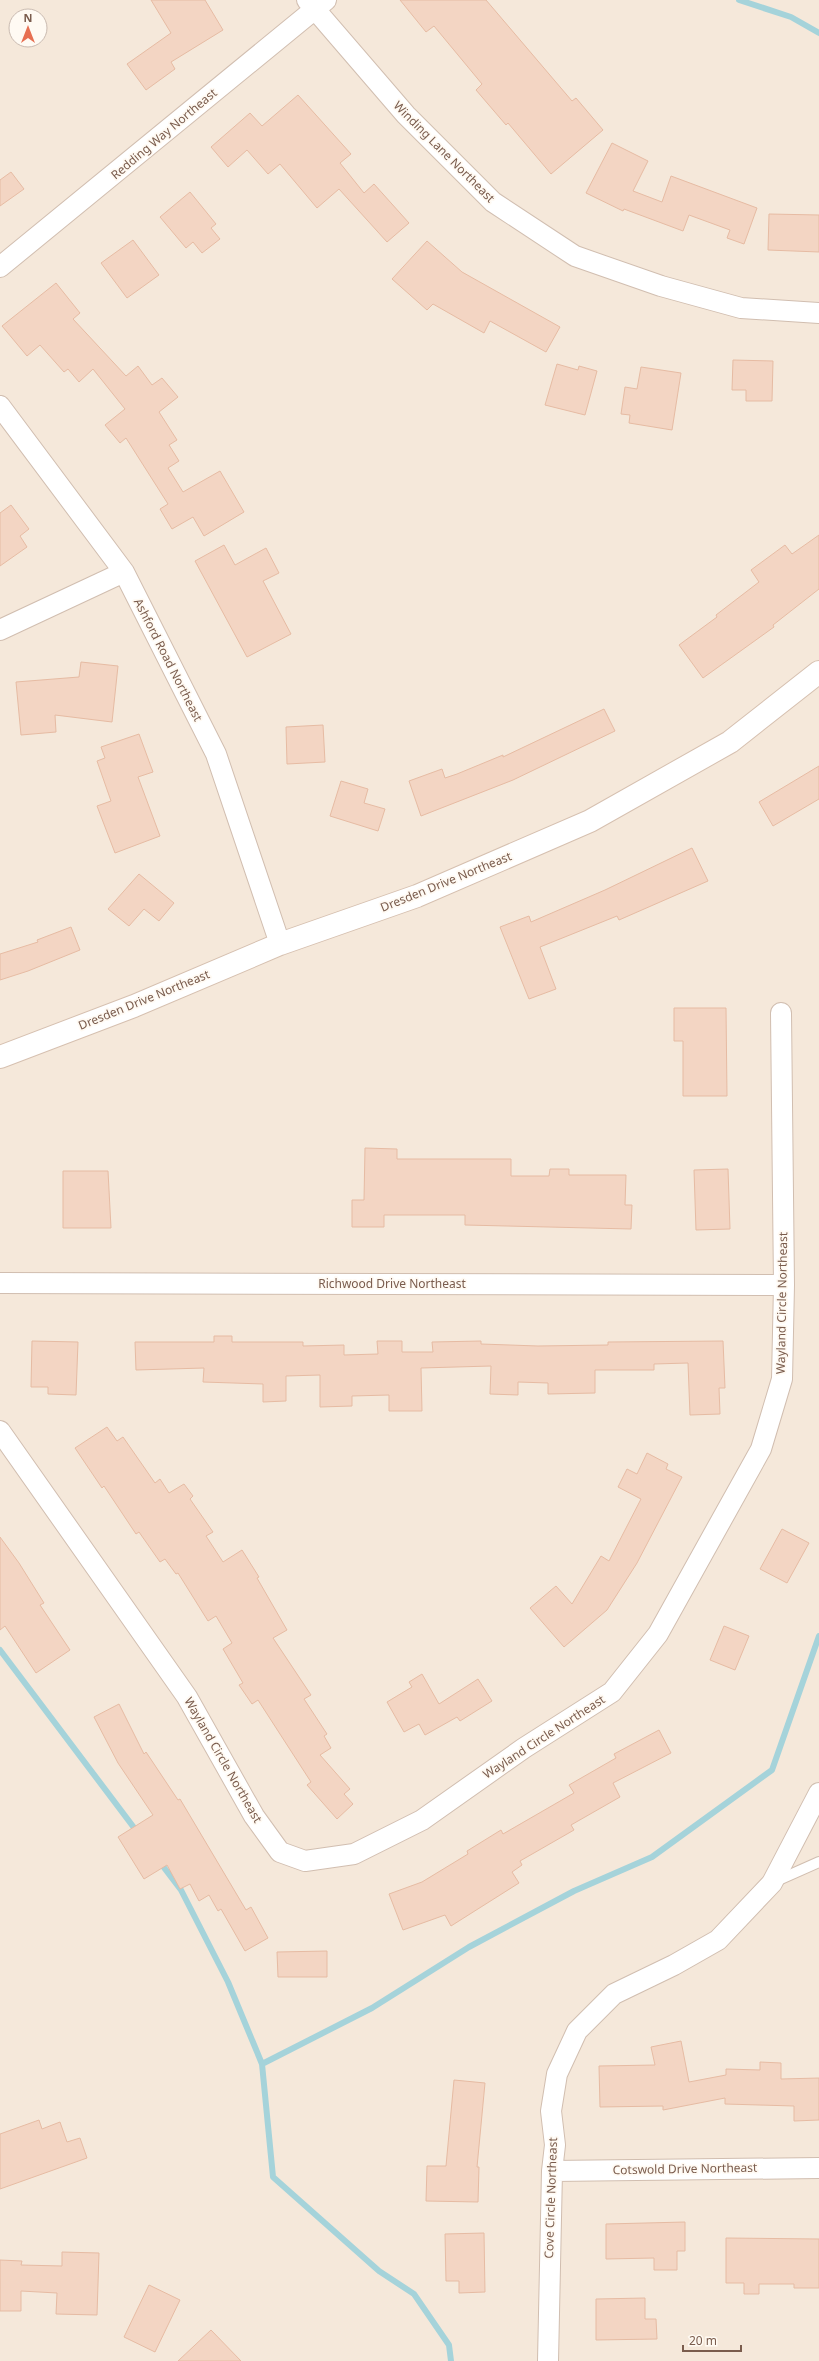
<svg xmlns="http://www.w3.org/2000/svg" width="819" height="2361" viewBox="0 0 819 2361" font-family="'Noto Sans',sans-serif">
	<rect width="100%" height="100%" fill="#fdf6ec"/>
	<path fill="#f5e8da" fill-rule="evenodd" d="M0 0H819V2361H0ZM16 16H40V40H16Z"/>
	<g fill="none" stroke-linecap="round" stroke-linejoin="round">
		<path stroke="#a5d3da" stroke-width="6" d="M739 0 791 17 819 33
			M0 1650 138 1833
			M159 1861 181 1890 228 1982 262 2064 273 2177 379 2271 414 2294 449 2345 451 2361
			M262 2064 372 2008 469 1947 574 1891 652 1857 772 1770 819 1636"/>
	</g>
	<path fill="#f3d5c3" stroke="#e6bba3" d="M151 0H205L223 30 171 62 175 69 146 90 127 64 171 33Z
		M400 0H486L572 101 576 98 603 130 551 174 508 123 506 125 476 90 482 84 434 26 426 32Z
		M298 95 351 154 340 163 364 193 374 184 409 223 387 242 339 189 317 208 280 164 268 174 247 150 228 167 211 147 250 113 262 126Z
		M612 143 648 161 633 191 662 202 671 176 757 208 744 244 727 238 730 230 689 215 683 231 624 209 623 211 586 193Z
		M11 172 24 189 0 206V180Z
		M190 192 216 224 211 228 220 239 202 253 193 242 186 248 160 217Z
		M769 214 819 215V252L768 250Z
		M133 240 159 275 127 298 101 263Z
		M427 241 462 272 560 327 546 352 490 321 484 333 433 304 427 310 392 279Z
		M56 283 80 313 73 319 126 376 138 366 152 385 162 378 178 397 159 412 177 440 169 445 179 461 168 468 183 492 220 471 244 512 204 536 193 517 172 529 160 509 168 504 126 438 120 443 105 425 125 409 93 369 79 382 68 369 64 372 40 345 27 356 2 326Z
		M733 360 773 361 772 401H746V390H732Z
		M557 364 578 370 579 366 597 371 585 415 545 405Z
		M641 367 681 373 672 430 629 423 630 415 621 414 625 387 637 389Z
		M11 505 29 529 20 536 27 547 0 566V513Z
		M819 535V589L773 625 774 627 703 678 679 645 717 617 716 615 759 582 751 570 785 545 792 554Z
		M224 545 235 565 266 548 279 573 263 581 291 634 247 657 195 561Z
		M81 662 118 666 112 722 55 715 56 732 21 735 16 682 79 677Z
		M604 709 615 731 513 780 421 816 409 781 442 769 445 778 457 774 503 755V757Z
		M323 725 325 762 287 764 286 727Z
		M139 734 153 772 138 777 160 836 115 853 97 806 111 801 97 761 105 758 101 747Z
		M819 766V799L773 826 759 802Z
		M341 781 368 789 364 803 385 809 378 831 330 816Z
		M692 848 708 881 619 920 617 916 540 947 556 989 529 999 500 927 529 916 531 922 605 890Z
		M139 874 174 903 159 921 144 909 129 926 108 909Z
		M71 927 80 950 28 971 0 980V954L38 942 37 940Z
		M674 1008H726L727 1096H683V1041H674Z
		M365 1148 397 1149V1159H511V1176H549L550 1169H569V1175H626L625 1205H632L631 1229 465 1225V1215H384V1227H352V1200H364Z
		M728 1169 730 1229 696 1230 694 1170Z
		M63 1171H108L111 1228H63Z
		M214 1336H232V1342H303V1346L344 1345V1355L378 1354 377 1341H402V1352H433L432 1342 481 1341V1344L538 1346 608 1345V1342L723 1341 725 1388H719L720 1414 690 1415 688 1363 654 1364V1370H595V1393L548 1394V1383L518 1382V1395L490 1394 491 1366 421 1368 422 1411H389V1395L352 1396V1406L320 1407V1375L286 1376V1401L263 1402V1384L203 1382 204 1368 136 1370 135 1342H214Z
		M32 1341 78 1342 76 1395 48 1394V1387H31Z
		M107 1427 117 1441 123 1437 155 1483 160 1479 169 1493 184 1484 193 1496 190 1499 213 1532 206 1536 223 1562 242 1550 259 1577 257 1578 287 1630 273 1638 311 1695 304 1699 327 1734 324 1736 331 1748 320 1755 350 1789 344 1794 353 1804 337 1819 307 1785 311 1782 258 1700 252 1704 239 1685 243 1683 223 1649 232 1643 216 1616 208 1621 178 1573 176 1574 165 1559 160 1562 139 1532 136 1534 104 1486 102 1488 75 1448Z
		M647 1453 668 1464 666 1469 682 1477 637 1563 607 1610 564 1647 530 1608 556 1586 572 1604 601 1556 609 1561 641 1499 618 1487 627 1469 637 1474Z
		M782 1529 809 1543 787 1583 760 1569Z
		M0 1537 19 1563 44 1603 40 1605 70 1650 36 1673 5 1626 0 1630Z
		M724 1626 749 1636 735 1670 710 1660Z
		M422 1674 439 1704 478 1679 492 1701 460 1721 457 1717 425 1735 419 1724 404 1732 387 1702 412 1687 409 1682Z
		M119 1704 144 1754 146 1752 178 1800 180 1799 246 1910 251 1907 268 1938 245 1951 221 1909 218 1911 209 1895 199 1901 190 1884 180 1889 167 1865 144 1879 118 1837 153 1815 118 1763 94 1717Z
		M659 1730 671 1753 613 1783 620 1797 571 1825 574 1830 520 1861 522 1865 512 1872 519 1883 451 1926 445 1915 403 1930 389 1894 422 1882 468 1854 467 1851 501 1830 503 1834 574 1793 569 1785 616 1758 614 1754Z
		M327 1951V1977H278L277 1952Z
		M681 2041 689 2082 726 2075V2069L760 2070V2062L781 2063V2079L819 2078V2120L794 2121V2106L725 2104V2098L663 2110V2106L600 2107 599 2066 655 2065 651 2047Z
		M454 2080 485 2083 477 2167H479L478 2202 426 2201 427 2166H446Z
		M39 2120 42 2129 60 2122 67 2142 80 2138 87 2158 0 2189V2134Z
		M685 2222V2251H677V2270H654V2258L606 2259V2224Z
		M484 2233 485 2292 459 2293V2281H446L445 2234Z
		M726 2238 819 2239V2288H794V2284H759V2294H744V2283H726Z
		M62 2252 99 2253 97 2315 56 2314 57 2293 21 2291V2311H0V2260L22 2261 21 2265 62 2266Z
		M149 2285 180 2300 155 2352 124 2337Z
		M645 2298V2319H656L657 2339 596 2340V2299Z
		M211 2330 241 2361H178Z"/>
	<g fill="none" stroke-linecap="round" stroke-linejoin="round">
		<g stroke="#d1beb0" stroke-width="12">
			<path id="lane" d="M774 1882 819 1862"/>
		</g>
		<g stroke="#d1beb0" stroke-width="22">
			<path id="street" d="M307 0 406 115 493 202 575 256 661 286 741 308 819 313
				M0 267 326 0
				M0 406 124 572 216 754 280 944
				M0 630 124 572
				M0 1283 784 1285
				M0 1431 187 1697 254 1816 280 1852 305 1861 354 1854 422 1820 524 1748 612 1692 658 1634 761 1449 782 1379 784 1285 781 1013
				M552 2171 819 2168
				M548 2361 552 2171 555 2145 551 2111 557 2074 577 2031 614 1994 674 1965 718 1940 772 1883 819 1793"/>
		</g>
		<g stroke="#d6c0b0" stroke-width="24">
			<path id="secondary" d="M0 1057 134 1006 280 944 417 896 590 821 730 742 819 672"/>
		</g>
		<use href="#lane" stroke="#fff" stroke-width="10"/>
		<use href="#street" stroke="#fff" stroke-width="20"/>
		<use href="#secondary" stroke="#fff" stroke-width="22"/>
	</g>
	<g text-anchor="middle" stroke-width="3.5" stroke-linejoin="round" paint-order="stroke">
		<g font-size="12" fill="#7a5c4d" stroke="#fffaf3">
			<text transform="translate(164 134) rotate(-40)" y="4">Redding Way Northeast</text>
			<text transform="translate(444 152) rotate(45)" y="4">Winding Lane Northeast</text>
			<text transform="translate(168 660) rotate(63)" y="4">Ashford Road Northeast</text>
			<text transform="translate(446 882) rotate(-22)" y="4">Dresden Drive Northeast</text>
			<text transform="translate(144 1000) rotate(-22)" y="4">Dresden Drive Northeast</text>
			<text x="392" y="1288">Richwood Drive Northeast</text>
			<text transform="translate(782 1303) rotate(-89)" y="4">Wayland Circle Northeast</text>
			<text transform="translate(544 1737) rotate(-33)" y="4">Wayland Circle Northeast</text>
			<text transform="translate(223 1760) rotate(60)" y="4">Wayland Circle Northeast</text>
			<text transform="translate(685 2169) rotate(-1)" y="4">Cotswold Drive Northeast</text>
			<text transform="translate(551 2198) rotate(-88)" y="4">Cove Circle Northeast</text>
		</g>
	</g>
	<g transform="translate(28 28)"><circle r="19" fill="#fffaf3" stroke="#cabbb1"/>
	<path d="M0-3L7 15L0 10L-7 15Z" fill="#e76f51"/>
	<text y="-6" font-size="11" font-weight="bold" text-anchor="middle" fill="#7a5c4d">N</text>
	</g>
	<path d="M683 2345v6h58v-6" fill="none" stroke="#7a5c4d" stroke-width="2"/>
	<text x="689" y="2345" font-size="12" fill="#7a5c4d" stroke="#fffaf3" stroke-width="3" paint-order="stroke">20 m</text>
</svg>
